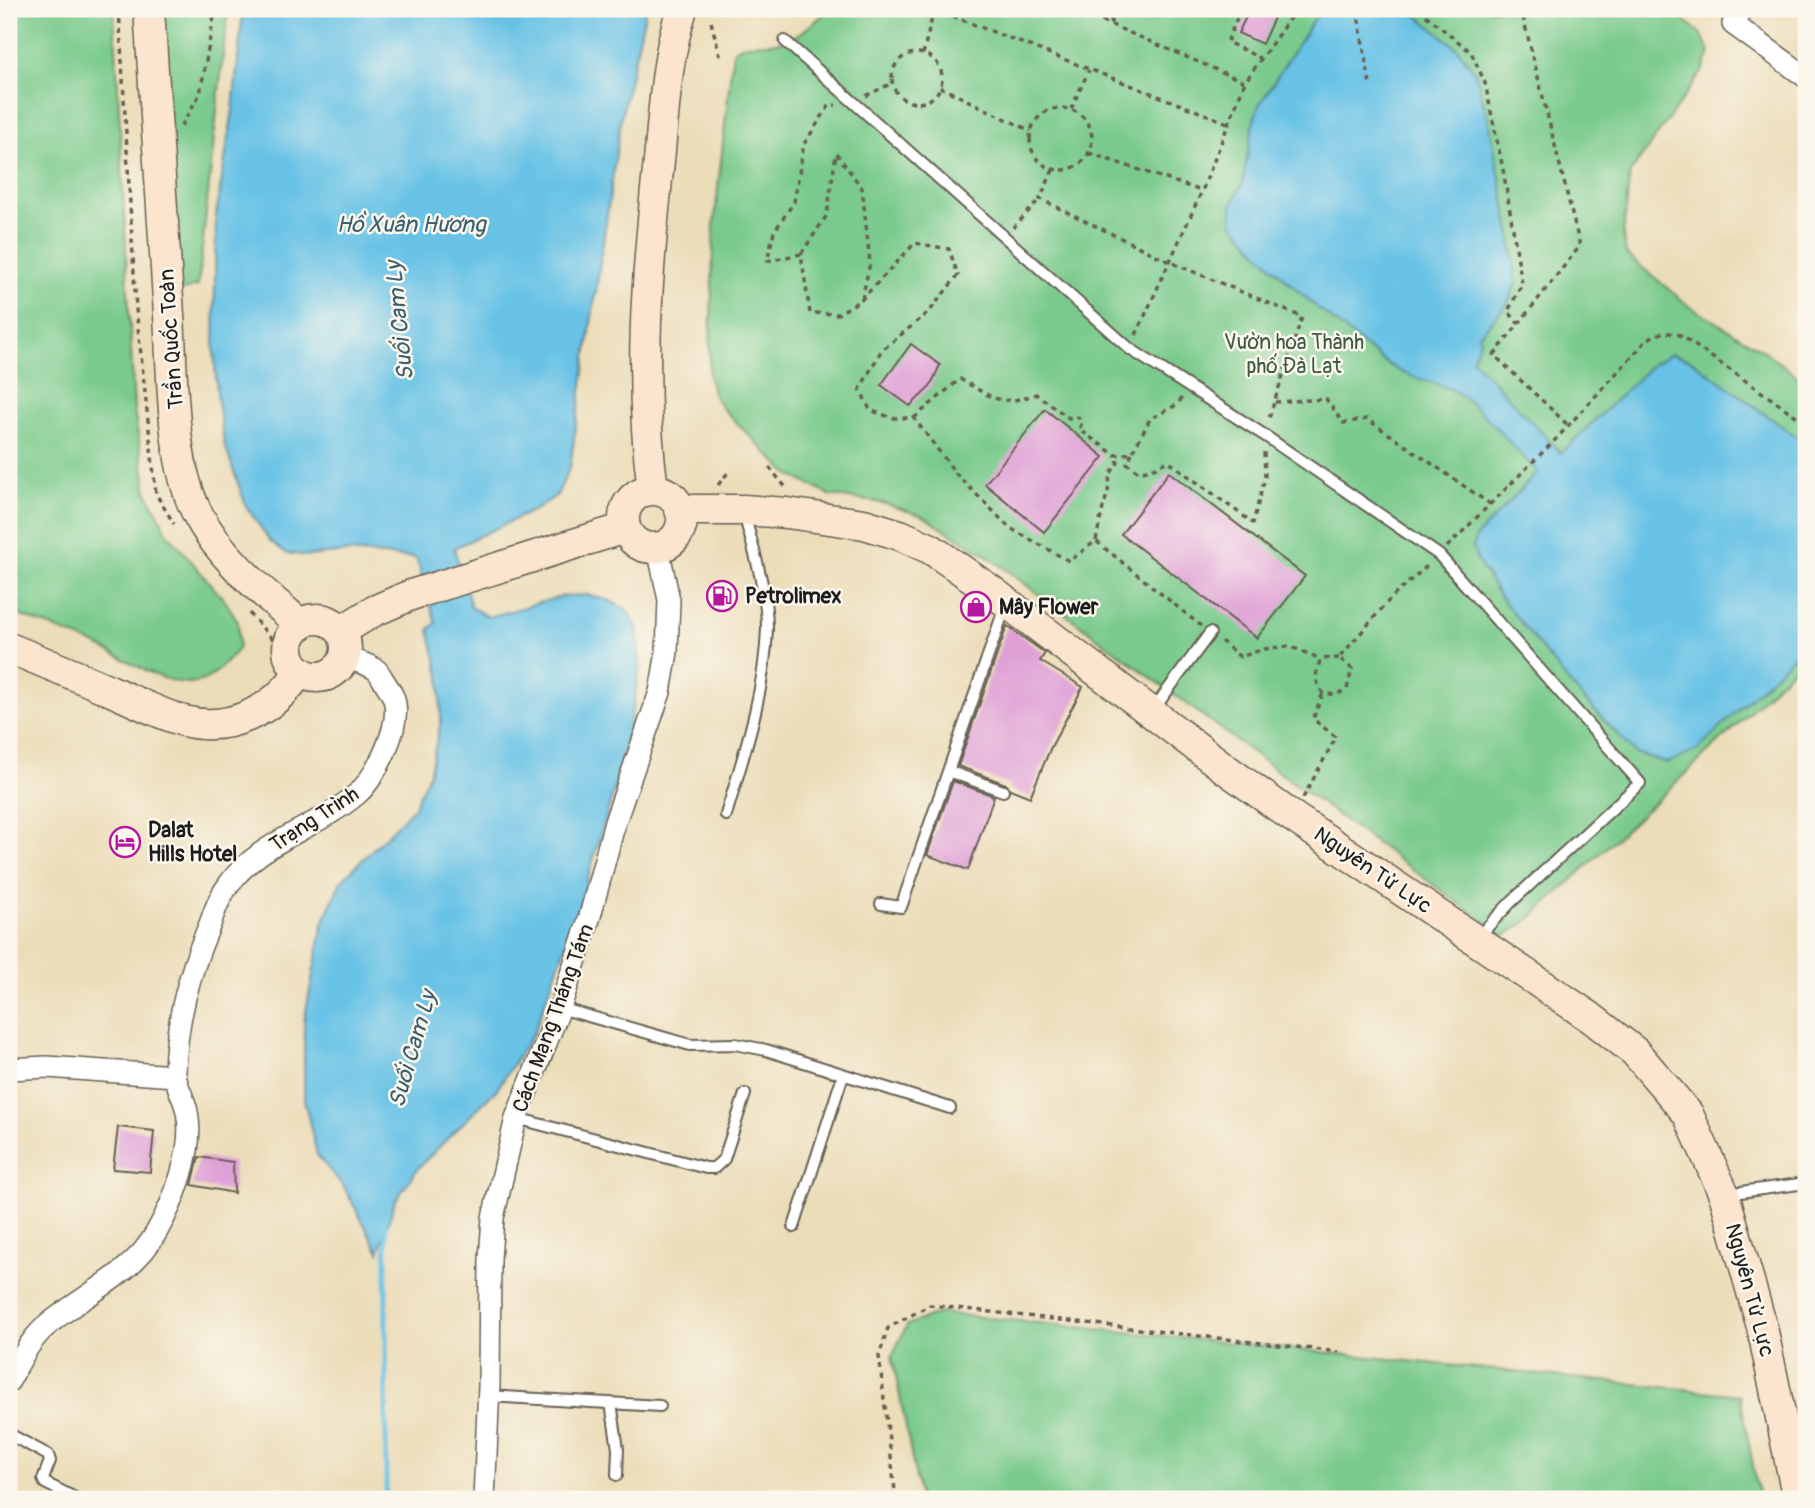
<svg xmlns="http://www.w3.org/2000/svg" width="1815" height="1508" viewBox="0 0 1815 1508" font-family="Pangolin,sans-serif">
	<rect width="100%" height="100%" fill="#fbf7ec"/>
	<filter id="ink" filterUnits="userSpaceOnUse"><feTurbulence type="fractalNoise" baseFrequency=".0143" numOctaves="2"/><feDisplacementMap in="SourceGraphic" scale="14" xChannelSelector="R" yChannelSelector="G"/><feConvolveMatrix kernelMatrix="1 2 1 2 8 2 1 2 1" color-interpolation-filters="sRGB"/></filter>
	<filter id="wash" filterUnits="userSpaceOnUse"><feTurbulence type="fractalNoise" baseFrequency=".00686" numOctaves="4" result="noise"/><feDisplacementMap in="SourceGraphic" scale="28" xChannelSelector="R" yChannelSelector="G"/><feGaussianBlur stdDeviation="1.57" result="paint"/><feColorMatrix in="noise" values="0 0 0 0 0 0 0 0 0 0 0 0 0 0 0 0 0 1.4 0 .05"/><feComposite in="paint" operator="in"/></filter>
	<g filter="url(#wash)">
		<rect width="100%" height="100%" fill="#ecddb9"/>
		<path fill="#79ca8c" stroke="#4a7354" stroke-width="2" d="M9 9H114L134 410 147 492 168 534 226 602 238 622 239 648C228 660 214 678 198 682 167 689 122 656 94 644 66 632 37 622 9 611Z
			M151 9H228L198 286 176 292Z
			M829 9H1672L1702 35 1710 53 1702 72 1630 173 1623 236 1626 254 1689 306 1764 351 1806 383V655L1732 730 1530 919 1504 936 1307 793 986 555 923 516 882 503 829 495 787 473 723 409 714 396 709 377 714 225 733 51C748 40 765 45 783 41 797 38 819 19 829 9Z
			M940 1313 1740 1395 1759 1499H920L892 1356 907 1325Z"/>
		<path fill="#68c2e6" stroke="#426f81" stroke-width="2" d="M243 9H646L622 113 570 467 557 495 537 509 454 548 471 607 489 617 563 596 587 595 608 600 626 609 637 627 640 665 633 708 613 794 577 914 534 1032 497 1089 419 1167 395 1201 379 1252 344 1187 317 1155 304 1099V1021L323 923 341 881 413 809 429 774 441 721 440 676 429 629 436 623 416 558 348 552 307 556 286 553 270 541 246 506 224 443 217 395 214 348 216 215 233 110Z
			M1323 9H1409L1457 48 1475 72 1489 122 1510 231 1516 282 1508 303 1478 336 1481 339 1472 359 1561 453 1654 363 1671 354 1691 360 1806 444V644L1696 751 1667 763 1635 753 1571 685 1500 597 1477 560 1473 547 1476 537 1538 472C1514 449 1492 421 1467 400 1442 379 1417 383 1394 368 1381 360 1368 348 1356 339 1311 304 1267 266 1232 222V205L1243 182 1253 123 1258 107 1312 22Z"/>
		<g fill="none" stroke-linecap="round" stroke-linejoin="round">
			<path stroke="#68c2e6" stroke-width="5" d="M386 1226V1499"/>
		</g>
		<g id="blocks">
			<path fill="#dfa0d6" d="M1250 9H1278L1262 44 1238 33Z
				M911 344 940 365 930 387 910 406 881 385Z
				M1045 409 1104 457 1044 532 985 484Z
				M1169 472 1305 576 1257 638 1121 534Z
				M1007 626 1045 653 1040 661 1083 687 1051 747 1030 797 1010 789 1006 784 958 766Z
				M953 781 994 796 968 870 927 855Z
				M118 1127 154 1131 150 1172 113 1169Z
				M199 1157 233 1162 234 1193 192 1185Z"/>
		</g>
	</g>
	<g filter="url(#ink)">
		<use href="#blocks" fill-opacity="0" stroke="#656053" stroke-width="2"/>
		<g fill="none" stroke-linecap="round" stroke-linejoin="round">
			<g stroke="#656053" stroke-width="14">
				<path id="lane" d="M785 41 1130 349 1264 435 1439 555 1640 783 1511 902 1478 937
					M1153 710 1210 633
					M948 771 1003 791
					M726 815C744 754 765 692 767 628 767 590 753 549 744 513
					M881 904 901 907 1006 604
					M560 1008 690 1045 735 1044 766 1050 950 1108
					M516 1118 706 1168H714L724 1159 745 1094
					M1726 1194 1806 1183
					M794 1227 843 1075
					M488 1396 660 1406
					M611 1403 618 1449 617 1475
					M9 1434 48 1455 50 1461 43 1479 45 1483 77 1499"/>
			</g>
			<g stroke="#656053" stroke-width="24">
				<path id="street" d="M1741 9 1733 24 1806 77
					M9 1069 47 1067 175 1076
					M9 1381C19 1363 28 1343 44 1328 78 1297 132 1276 156 1233 174 1202 195 1149 187 1112 185 1099 175 1085 175 1072 176 1021 190 970 210 924 214 912 218 900 225 890 256 841 315 830 357 794 376 778 402 725 394 699 392 693 388 687 384 681 381 677 379 671 375 669 366 663 354 661 345 657
					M484 1499 489 1386 490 1259 493 1218 516 1118 560 1008 590 916 615 822 660 692 667 652 669 600 658 548"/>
			</g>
			<g stroke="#656053" stroke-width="33">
				<path id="secondary" d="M149 9C156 111 162 213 169 315 173 376 170 459 197 513 221 559 262 591 301 625
					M653 490C638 380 647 271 659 161 664 111 666 57 682 9
					M624 519a29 29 0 1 1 58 0a29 29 0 1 1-58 0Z
					M680 510H743L787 513 864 524 900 535 931 549 989 589 1227 770 1290 815 1590 1017 1635 1052 1688 1114 1724 1194 1762 1327 1798 1499
					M288 648a29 29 0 1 1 58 0a29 29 0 1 1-58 0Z
					M341 631 374 611 411 595 625 528
					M9 648C44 662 79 677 114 692 136 702 160 714 184 721 230 733 275 710 300 671"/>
			</g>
			<path stroke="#656053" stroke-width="3.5" stroke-dasharray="5 5" stroke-linecap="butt" d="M119 9 136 309 156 494 174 524
				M934 9 1228 123
				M1074 9 1245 82
				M1241 9 1227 42 1260 58
				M1357 9 1370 84
				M1418 9 1471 52 1485 83 1503 169 1522 284 1508 311 1519 324
				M1517 9 1523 17 1580 246 1494 355 1569 426
				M711 22 721 59
				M1110 24 1116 9
				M892 78a25 25 0 1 1 50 0a25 25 0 1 1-50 0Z
				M923 54 934 10
				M940 87 1031 131
				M866 96 892 83
				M1030 139a31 31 0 1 1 62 0a31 31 0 1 1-62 0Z
				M1071 109 1089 70
				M181 126 200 94 214 16 212 9
				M1089 153 1202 191
				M1053 170 1040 199 1170 262 1302 317 1268 421
				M1013 228 1040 199
				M801 254 767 261 774 232 794 202 804 144 829 106 836 105
				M862 299 870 263 862 188 836 153 827 215 801 254 810 313 838 314 862 299 915 243 949 249 958 275 929 312 881 351 860 389 870 410 892 418H914L957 475 1010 528 1069 561 1096 541 1201 626
				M1136 335 1202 191 1245 82 1296 9
				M1275 402 1326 399 1343 423 1367 419 1490 504
				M914 418 960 379C993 397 998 408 1036 394L1069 418 1078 417 1082 423 1079 429 1115 455 1132 453 1150 419 1178 404 1182 397
				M1132 453 1127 463 1139 472 1154 468 1168 461 1253 523 1265 477 1264 452
				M769 467 788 490
				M718 485 730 470
				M1096 541C1099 525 1102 510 1107 495 1112 478 1105 479 1118 463L1115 455
				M1447 547 1557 438 1647 340C1659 332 1666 331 1680 335L1806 423
				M249 613 276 643 288 648
				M1221 641 1240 657 1264 649 1289 646 1321 659
				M1339 658 1321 659C1315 673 1314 681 1323 693L1336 695 1347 689 1352 669 1339 658 1391 598 1429 564
				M1303 798 1336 737 1313 719 1323 693
				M896 1499 879 1356 888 1328 930 1305 1339 1352"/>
			<use href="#lane" stroke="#fff" stroke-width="10"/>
			<use href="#street" stroke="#fff" stroke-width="21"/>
			<use href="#secondary" stroke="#fbe5cf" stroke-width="30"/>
		</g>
	</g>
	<defs>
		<g id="fuel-ring" transform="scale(1.575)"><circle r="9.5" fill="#fbf7ec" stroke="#b5179e" stroke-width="1.5"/><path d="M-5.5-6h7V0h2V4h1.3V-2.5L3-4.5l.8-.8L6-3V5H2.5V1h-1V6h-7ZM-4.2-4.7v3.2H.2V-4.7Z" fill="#b5179e"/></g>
		<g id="shop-ring" transform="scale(1.575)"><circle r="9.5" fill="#fbf7ec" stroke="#b5179e" stroke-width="1.5"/><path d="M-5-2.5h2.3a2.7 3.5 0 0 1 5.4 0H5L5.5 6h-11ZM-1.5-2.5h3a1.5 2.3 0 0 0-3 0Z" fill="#b5179e"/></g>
		<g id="hotel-ring" transform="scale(1.575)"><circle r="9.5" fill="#fbf7ec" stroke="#b5179e" stroke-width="1.5"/><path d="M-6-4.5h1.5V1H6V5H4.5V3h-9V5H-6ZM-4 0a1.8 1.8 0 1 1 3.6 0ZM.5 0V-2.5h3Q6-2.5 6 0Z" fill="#b5179e"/></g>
	</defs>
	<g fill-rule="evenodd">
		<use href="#fuel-ring" x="722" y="596"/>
		<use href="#shop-ring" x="976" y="607"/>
		<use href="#hotel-ring" x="125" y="842"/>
	</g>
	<g text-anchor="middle" stroke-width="5" stroke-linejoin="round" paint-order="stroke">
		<g font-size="21" fill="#1c1c1c" stroke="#fbf7ec">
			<text transform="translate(171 339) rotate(-94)" y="7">Trần Quốc Toản</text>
			<text transform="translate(314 819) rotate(-33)" y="7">Trạng Trình</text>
			<text transform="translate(1373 870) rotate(34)" y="7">Nguyên Tử Lực</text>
			<text transform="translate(553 1018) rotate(-70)" y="7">Cách Mạng Tháng Tám</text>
			<text transform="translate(1750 1290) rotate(75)" y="7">Nguyên Tử Lực</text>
		</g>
		<g font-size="21" fill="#3d5943" stroke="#fbf7ec">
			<text x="1294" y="349">Vườn hoa Thành<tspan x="1294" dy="24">phố Đà Lạt</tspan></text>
		</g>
		<g font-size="21" font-weight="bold" fill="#1c1c1c" stroke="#fbf7ec" text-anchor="start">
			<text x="745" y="603">Petrolimex</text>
			<text x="999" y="614">Mây Flower</text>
			<text x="148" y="837">Dalat<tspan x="148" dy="24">Hills Hotel</tspan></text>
		</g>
		<g font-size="23" font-style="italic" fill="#3a5e6d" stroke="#fbf7ec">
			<text x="411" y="232">Hồ Xuân Hương</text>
			<text transform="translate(399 321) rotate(-96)" y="8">Suối Cam Ly</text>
			<text transform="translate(412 1049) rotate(-74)" y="8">Suối Cam Ly</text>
		</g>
	</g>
	<rect width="1815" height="1508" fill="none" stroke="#fbf7ec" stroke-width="35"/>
</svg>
